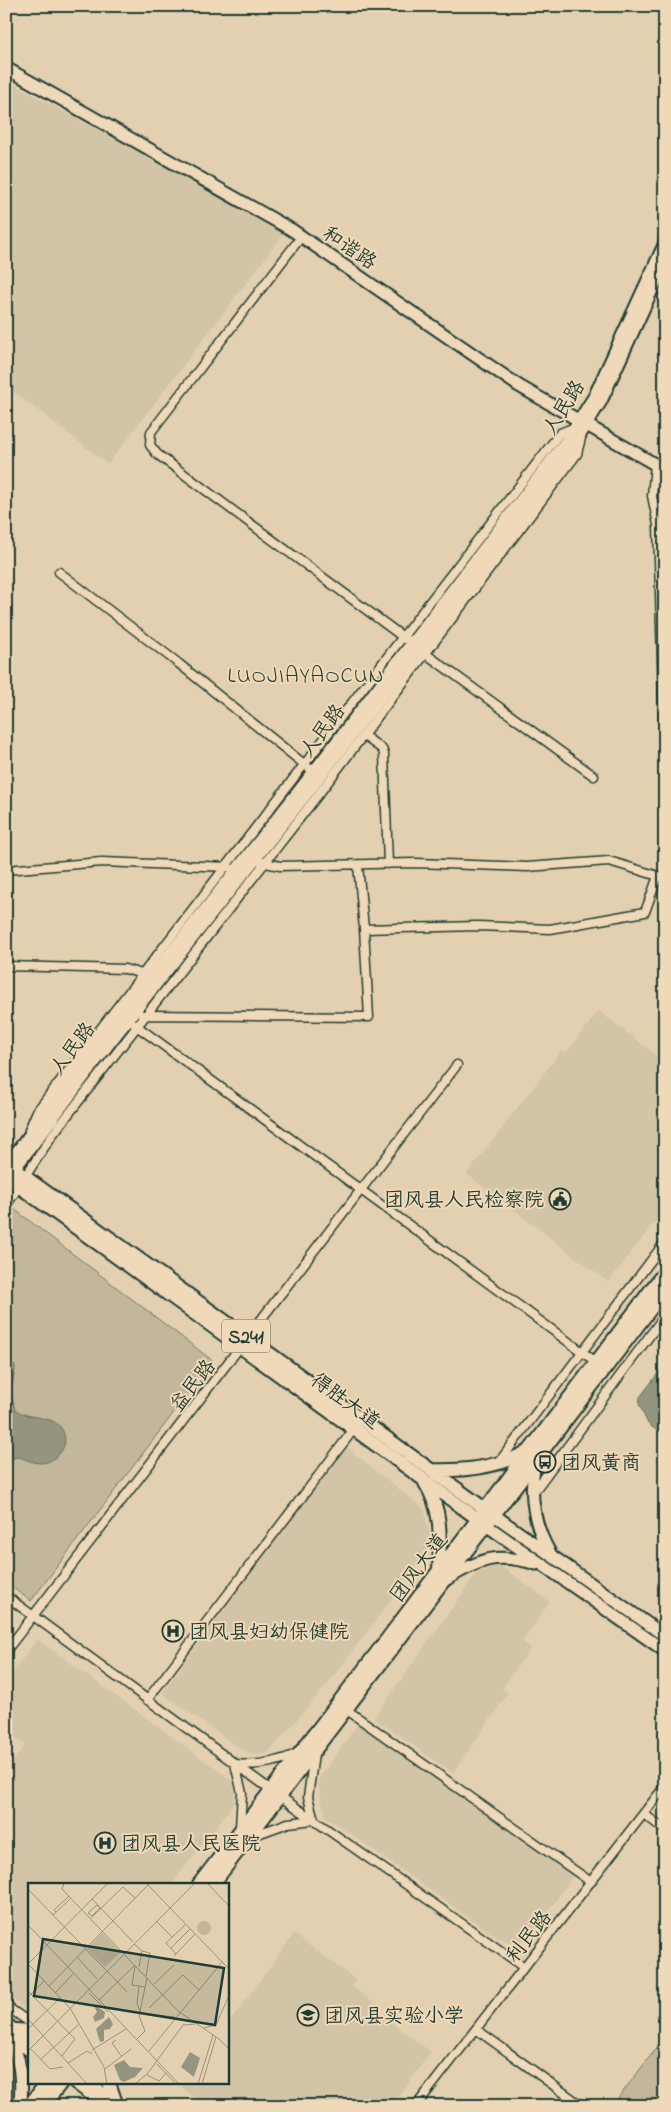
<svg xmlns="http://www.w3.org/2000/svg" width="671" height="2112" viewBox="0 0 671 2112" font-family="'Indie Flower','LXGW WenKai TC',sans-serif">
	<rect width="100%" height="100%" fill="#e3d0b0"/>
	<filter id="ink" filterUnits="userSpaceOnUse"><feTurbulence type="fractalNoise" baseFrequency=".02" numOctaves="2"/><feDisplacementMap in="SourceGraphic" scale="10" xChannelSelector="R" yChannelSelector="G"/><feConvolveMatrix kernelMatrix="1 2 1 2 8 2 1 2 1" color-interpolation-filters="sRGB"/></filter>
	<g filter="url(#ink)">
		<path fill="#d2c4a6" d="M6 80 285 232 108 464 14 392 6 401Z
			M599 1011 665 1062V1209L608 1282 467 1174 562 1050 566 1053Z
			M346 1447 424 1509 432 1545 327 1685 269 1752 258 1755 248 1754 162 1693Z
			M501 1566 550 1602 522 1641 531 1648 502 1688 508 1693 453 1773 374 1718 477 1573 489 1568Z
			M37 1639 233 1781 235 1802 172 1884H29V2012L6 1995V1771L25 1745 6 1731V1682Z
			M359 1722 574 1874 529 1939 511 1942 498 1938 326 1817 321 1800 318 1780Z
			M294 1934 356 1980 352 1986 374 2003 370 2007 431 2052 391 2106H205L181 2087 183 2083H228V2024Z"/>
		<path fill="#c3b79b" stroke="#717a68" d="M10 1206 213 1361 31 1601 6 1583V1212Z
			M665 2037V2106H612Z"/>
		<path fill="#95957f" stroke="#667261" d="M6 1359 15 1366V1369L11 1393 15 1409C30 1422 57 1412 64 1434 69 1449 54 1463 40 1463 32 1463 25 1458 17 1457L11 1459 6 1470Z
			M665 1364V1433L659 1432 648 1424 639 1404 640 1397Z"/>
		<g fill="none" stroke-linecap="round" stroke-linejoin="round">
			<g stroke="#1f3d34" stroke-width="11">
				<path id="street" d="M301 237 151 432 150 445 157 454 407 640
					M655 464 652 496 658 525 665 765
					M59 572 178 663 314 772
					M422 651 594 776
					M364 736 382 749 384 754 388 864
					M261 862 280 866 415 863 527 867 609 861 665 878
					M6 870 102 862 229 867
					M364 929 478 926 550 929 645 912 658 876
					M6 966 125 969 142 974
					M142 1015 369 1017 364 929 358 865
					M134 1024 596 1362
					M29 1130 37 1111 560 433 575 427
					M6 1206 53 1134 321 791 577 454 581 438
					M499 1462 665 1242
					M533 1493 665 1315
					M6 1596 271 1790 524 1967
					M6 1651 457 1065
					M147 1700 354 1429
					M347 1710 591 1882
					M644 1814 665 1830
					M240 1828 242 1793 235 1764C256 1766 276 1763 296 1754
					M252 1836 288 1823 314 1820 308 1797 314 1754
					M6 2006 29 2022
					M476 2029 582 2106
					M416 2106 665 1786"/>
			</g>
			<g stroke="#1f3d34" stroke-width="15">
				<path id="secondary" d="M6 68 292 230 519 386 665 470
					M6 1166 105 1036 309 778 566 441 594 397 665 243
					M9 1176 111 1041 315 783 573 446 601 401 665 262
					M535 1462C529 1494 533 1524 550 1553
					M487 1510 665 1636
					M479 1520 665 1651
					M447 1579C480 1559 497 1552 536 1564
					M6 2024 29 2040
					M8 2035 29 2050
					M75 2083 106 2106
					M89 2083 118 2105"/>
			</g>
			<g stroke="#1f3d34" stroke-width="16">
				<path id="primary" d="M6 1163 485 1509
					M6 1177 478 1519
					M431 1470C465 1471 496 1468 527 1452
					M425 1483C443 1511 440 1539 439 1571
					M199 1884 384 1643 665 1271
					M213 1884 665 1290
					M16 2030 29 2031
					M9 2036C21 2059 23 2081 20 2106
					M109 2083 116 2103
					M29 2106 46 2083
					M43 2106 61 2083"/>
			</g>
			<use href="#street" stroke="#f0d9b8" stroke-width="8"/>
			<use href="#secondary" stroke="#f0d9b8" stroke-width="11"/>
			<use href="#primary" stroke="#f0d9b8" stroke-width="12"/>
		</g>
	</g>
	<defs>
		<g id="civic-ring" transform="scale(1.125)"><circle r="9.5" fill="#f0d9b8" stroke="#1f3d34" stroke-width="1.5"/><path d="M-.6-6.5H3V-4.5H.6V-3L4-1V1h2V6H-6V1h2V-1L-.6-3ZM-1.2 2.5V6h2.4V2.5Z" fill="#1f3d34"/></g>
		<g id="bus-ring" transform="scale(1.125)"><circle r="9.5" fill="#f0d9b8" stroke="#1f3d34" stroke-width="1.5"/><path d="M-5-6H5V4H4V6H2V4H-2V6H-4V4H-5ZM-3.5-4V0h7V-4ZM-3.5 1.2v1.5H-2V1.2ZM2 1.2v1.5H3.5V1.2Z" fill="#1f3d34"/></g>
		<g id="hospital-ring" transform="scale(1.125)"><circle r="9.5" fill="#f0d9b8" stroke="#1f3d34" stroke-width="1.5"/><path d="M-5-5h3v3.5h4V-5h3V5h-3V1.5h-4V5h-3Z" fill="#1f3d34"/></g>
		<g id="school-ring" transform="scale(1.125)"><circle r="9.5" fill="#f0d9b8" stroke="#1f3d34" stroke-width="1.5"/><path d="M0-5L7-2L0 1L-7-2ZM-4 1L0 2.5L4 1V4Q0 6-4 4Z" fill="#1f3d34"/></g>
	</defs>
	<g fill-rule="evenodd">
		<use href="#civic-ring" x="560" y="1199"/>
		<use href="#bus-ring" x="545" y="1462"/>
		<use href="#hospital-ring" x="173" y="1631"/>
		<use href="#hospital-ring" x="105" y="1843"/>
		<use href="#school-ring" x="308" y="2015"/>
	</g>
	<g text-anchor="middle" stroke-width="4" stroke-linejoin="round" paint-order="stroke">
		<rect fill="#f0d9b8" stroke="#5e6c5c" stroke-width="1" x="222" y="1319.5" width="48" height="33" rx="4"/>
		<g font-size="19" font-weight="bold" fill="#1f3d34">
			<text x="246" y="1343">S241</text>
		</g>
		<g font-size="20" fill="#1f3d34" stroke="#f0d9b8">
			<text transform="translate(350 247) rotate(34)" y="7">和谐路</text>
			<text transform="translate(563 407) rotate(-58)" y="7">人民路</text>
			<text transform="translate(322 730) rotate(-53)" y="7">人民路</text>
			<text transform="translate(72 1048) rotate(-53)" y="7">人民路</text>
			<text transform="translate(192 1385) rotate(-52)" y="7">益民路</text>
			<text transform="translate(346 1400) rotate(36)" y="7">得胜大道</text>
			<text transform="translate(418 1567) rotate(-53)" y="7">团风大道</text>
			<text transform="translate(528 1936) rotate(-52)" y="7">利民路</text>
		</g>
		<g font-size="20" fill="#1f3d34" stroke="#f0d9b8" text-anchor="start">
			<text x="544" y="1206" text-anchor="end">团风县人民检察院</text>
			<text x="561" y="1469">团风黄商</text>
			<text x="189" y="1638">团风县妇幼保健院</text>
			<text x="121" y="1850">团风县人民医院</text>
			<text x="324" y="2022">团风县实验小学</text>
		</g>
		<g font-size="22" letter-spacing="1" fill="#1f3d34" stroke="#f0d9b8">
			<text x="306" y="682">LUOJIAYAOCUN</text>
		</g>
	</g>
	<g transform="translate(28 1883)">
		<rect width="201" height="201" fill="#e3d0b0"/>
		<path d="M169 45a7 7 0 1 1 14 0a7 7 0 1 1-14 0ZM74 50 93 69 77 84 59 66Z" fill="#c3b79b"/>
		<path d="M65 121 77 129 76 135 67 139 65 134 69 129ZM81 134 85 141 82 146 76 147V158L72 159 68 146ZM162 169 172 175 166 194 153 184ZM96 177 102 184 115 185 107 194 96 199 92 197 86 182Z" fill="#95957f"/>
		<path fill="none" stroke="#95957e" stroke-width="1" d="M36 0 34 6 150 128 191 156 202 167M118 0 202 87M179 0 202 24M0 6 99 109M64 16 105 59M69 22 72 25 64 33 60 30ZM28 29 26 27 41 13M25 32 43 15M63 35 95 4 107 15M128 38 144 54M0 42 151 201M106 61 114 68 111 84M143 65 162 46M114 68 122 70 118 93M148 71 138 60 157 42M146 73 167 51M49 74 69 96M0 81 42 125 76 184 79 201M0 81 80 0M107 83 104 102 117 104M126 101 146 82M21 103 120 2M111 103 109 120 112 129M0 108 47 156 34 173M27 110 45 91M61 110 80 129M0 114 16 98M71 117 107 82M121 125 155 92 171 107M119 131 147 134M0 136 59 201M176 145 188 142 202 110M0 146 32 115M109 156 117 148 111 133 119 95M88 157 84 160 94 174M2 165 22 186 35 184M64 167 98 146M0 168 167 0M121 168 194 79M13 176 50 142M40 180 59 168 64 171M129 181 148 201M77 186 103 166M119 192 131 198 138 190M107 201 120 190 155 142 167 141M170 201 185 152M174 201 188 154"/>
		<path fill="#1f3d34" fill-opacity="0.15" stroke="#1f3d34" stroke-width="2.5" d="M15 56 196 85 187 142 6 113Z"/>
		<rect width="201" height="201" fill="none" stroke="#1f3d34" stroke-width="2.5"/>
	</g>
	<rect width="671" height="2112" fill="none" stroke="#f0d9b8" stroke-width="25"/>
	<rect x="12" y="12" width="646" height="2087" fill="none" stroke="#1f3d34" stroke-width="2" filter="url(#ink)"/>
</svg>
